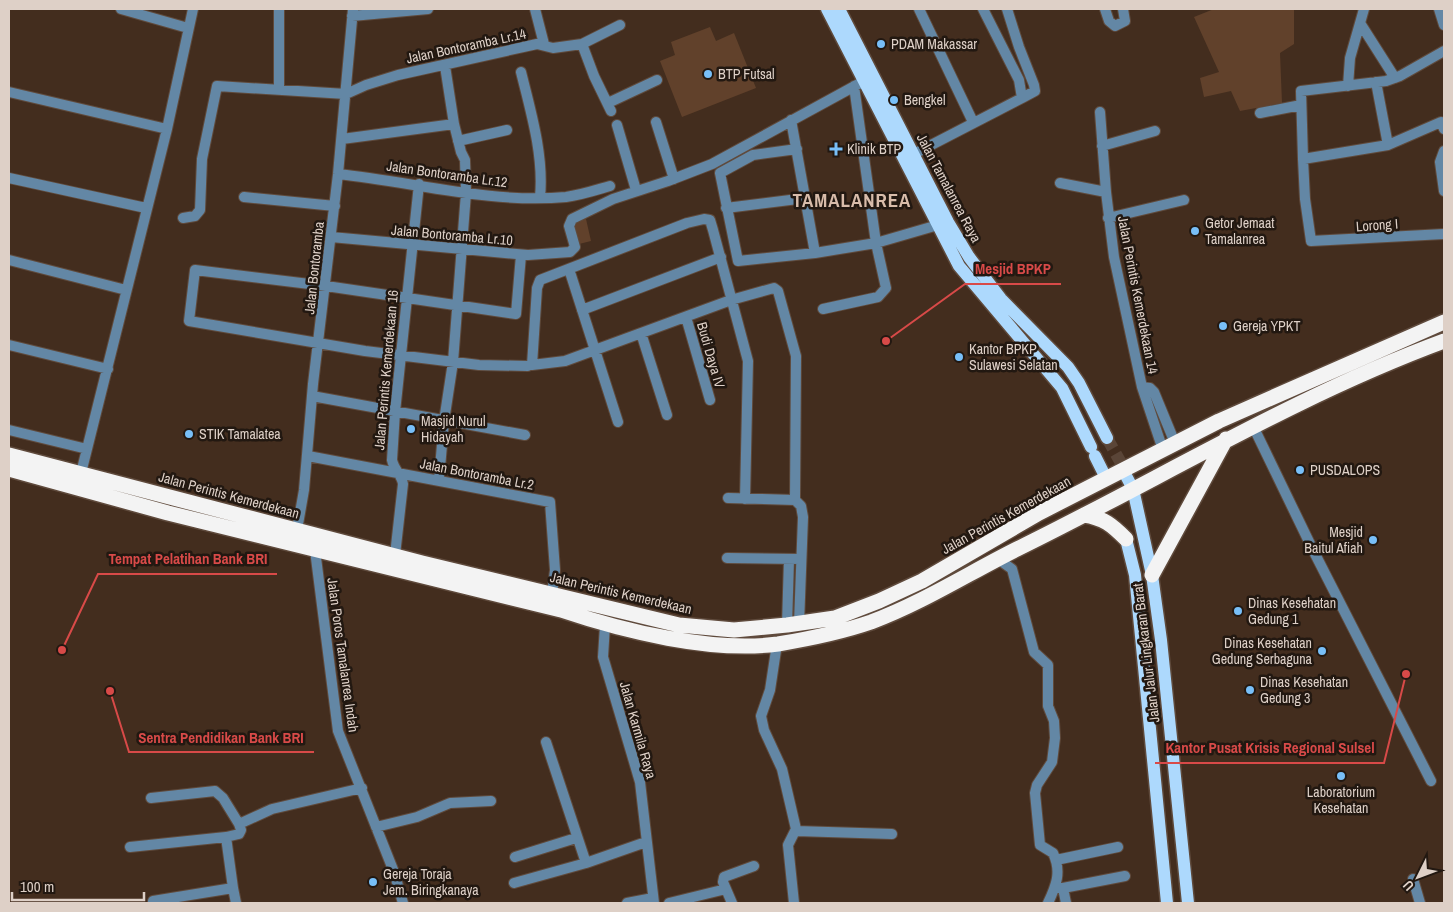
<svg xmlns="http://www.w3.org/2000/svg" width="1453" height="912" viewBox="0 0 1453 912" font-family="'Archivo Narrow',sans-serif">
	<rect width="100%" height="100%" fill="#432d1e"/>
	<path fill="#61412b" d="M1214 9H1294V44L1280 53 1282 103 1240 111 1231 91 1204 97 1200 78 1219 72 1194 17Z
		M710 27 716 41 734 33 756 88 682 117 660 61 675 55 671 42Z
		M586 219 591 241 579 244 573 222Z"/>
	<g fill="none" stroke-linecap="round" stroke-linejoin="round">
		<path stroke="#5a4537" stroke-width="12" stroke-dasharray="12 6" stroke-linecap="butt" d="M1107 438 1121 463 1132 465"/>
		<g stroke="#5f4a3c" stroke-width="12">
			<path id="street" d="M121 9 188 28
				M535 9 544 44
				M919 9 973 122
				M1007 9 1019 47 1034 85 1035 91 1022 98
				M1105 9 1109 21 1115 26 1125 21 1123 9
				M1439 9 1444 25
				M352 16 428 9
				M1360 23 1395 78
				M582 44 594 76 611 111
				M521 72C531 112 544 156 540 197
				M1376 82 1388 145
				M1348 86 1350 58 1364 9
				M279 90V9
				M9 92 167 129
				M608 103 657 80
				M1100 112 1106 192 1114 257 1142 387 1163 450
				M1260 113 1301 105
				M791 120 815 253
				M656 122 674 179
				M617 125 636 190
				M1444 129 1441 122 1388 145 1303 159 1305 199 1311 241 1444 234
				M342 139 454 124
				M458 141 507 130
				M1102 146 1155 131
				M797 149 753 155 720 173 738 261 815 253 876 243 938 225
				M1444 151 1440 162 1444 191
				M908 157 1022 98 1019 80 983 9
				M1303 159 1301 91 1386 81 1400 76 1444 51
				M338 174C414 182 490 204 566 197 581 195 596 190 610 186
				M9 178 146 208
				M1060 183 1106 192
				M244 197 335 206
				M726 208 806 198
				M183 218 195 216 200 210 202 159 217 86 346 94 366 85 398 75 537 44 553 48 582 44 620 25
				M1108 218 1184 200
				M331 237 528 255 570 252 575 247 569 226 572 219 613 199 668 181 712 164 864 81
				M521 255 516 314 326 286 195 270 189 321 365 351 479 365 528 366
				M9 260 126 290
				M569 269 618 422
				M823 309 878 297 886 288 876 243 854 86
				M582 310 721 257
				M686 317 710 400
				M641 333 667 415
				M9 345 108 369
				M1142 387 1150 388 1154 392 1175 443
				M312 396 525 435
				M1253 426 1313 550 1431 781
				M9 430 87 449
				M308 456 550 502 555 570 552 594
				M81 473 167 129 193 9
				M439 480 444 421 453 362 466 193 465 160 461 152 454 124 445 66
				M728 498 795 500
				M745 499 748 361 713 230 710 220 704 219 687 223 540 280 537 288 532 365 565 361 731 300 774 288 778 291 796 356 795 500 801 506 803 517 799 624
				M297 530 304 490 313 384 338 174 353 9
				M315 550 338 731 394 872 403 903
				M395 555 403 484C402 475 394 470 392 460L395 412 419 184
				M727 558 801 559
				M998 559 1012 569 1034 652 1048 665V706L1054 721 1055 738 1052 762 1037 785 1035 793 1040 845 1053 853C1062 872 1056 886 1048 903
				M605 625 603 657 640 782 654 903
				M787 625 789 559
				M777 644 770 690 761 716 764 730 782 769 796 829 788 845 794 903
				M546 742 586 863
				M151 798 215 791 223 798 239 824
				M376 827 417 817 450 803 491 801
				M796 831 892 834
				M130 847 226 837
				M515 857 576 838
				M1056 860 1118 847
				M1413 879 1420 903
				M514 883 586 863 646 842
				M233 888 236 903
				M1059 888H1063L1066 903
				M1063 888 1125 876
				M153 901 233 888 226 837 239 834 241 830 239 824 272 809 362 788
				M627 903 653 898
				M669 903 726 889
				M732 903 723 882 724 877 754 866"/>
		</g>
		<g stroke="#5f4a3c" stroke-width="15">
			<path id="primary" d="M827 9 959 266 1062 388 1091 447
				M839 9 948 222 969 257 1001 299 1068 367 1079 383 1107 438
				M1095 456 1106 478
				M1123 470 1133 489 1152 575 1161 640 1188 903
				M1126 539 1135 575 1167 903"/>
		</g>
		<g stroke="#5f4a3c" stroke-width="18">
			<path id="highway" d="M9 455 422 563 679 625 734 630 787 625 835 618 879 601 922 581 1039 513 1219 421 1444 322
				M9 469 168 513 561 610C623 631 712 653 778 644 808 639 842 632 871 622 922 603 969 573 1017 549 1160 479 1295 396 1444 341
				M1084 515C1104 518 1112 525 1126 539
				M1152 575 1226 439"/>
		</g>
		<use href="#street" stroke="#6387a5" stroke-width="10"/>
		<use href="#primary" stroke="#add9fd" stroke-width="12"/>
		<use href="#highway" stroke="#f3f3f3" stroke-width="15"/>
	</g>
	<g fill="#78bff8" stroke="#221811" stroke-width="2">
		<circle cx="881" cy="44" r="5"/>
		<circle cx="708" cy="74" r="5"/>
		<circle cx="894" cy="100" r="5"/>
		<path d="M833.5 141.5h5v5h5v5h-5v5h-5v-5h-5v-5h5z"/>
		<circle cx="1195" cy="231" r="5"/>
		<circle cx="1223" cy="326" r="5"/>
		<circle cx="959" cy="357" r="5"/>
		<circle cx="411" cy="429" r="5"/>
		<circle cx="189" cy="434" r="5"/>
		<circle cx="1300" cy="470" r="5"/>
		<circle cx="1373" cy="540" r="5"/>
		<circle cx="1238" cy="611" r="5"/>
		<circle cx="1322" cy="651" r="5"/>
		<circle cx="1250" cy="690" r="5"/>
		<circle cx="1341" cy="776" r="5"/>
		<circle cx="373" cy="882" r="5"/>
	</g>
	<g text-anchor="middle" stroke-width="5" stroke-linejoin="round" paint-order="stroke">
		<g font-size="14" fill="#ded0c7" stroke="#221811" text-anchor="start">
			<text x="891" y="49">PDAM Makassar</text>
			<text x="718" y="79">BTP Futsal</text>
			<text x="904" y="105">Bengkel</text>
			<text x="847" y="154">Klinik BTP</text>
			<text x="1205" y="228">Getor Jemaat<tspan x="1205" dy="16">Tamalanrea</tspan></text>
			<text x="1233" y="331">Gereja YPKT</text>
			<text x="969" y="354">Kantor BPKP<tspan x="969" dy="16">Sulawesi Selatan</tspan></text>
			<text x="421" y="426">Masjid Nurul<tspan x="421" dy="16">Hidayah</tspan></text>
			<text x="199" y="439">STIK Tamalatea</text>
			<text x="1310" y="475">PUSDALOPS</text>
			<text x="1363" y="537" text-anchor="end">Mesjid<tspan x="1363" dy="16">Baitul Afiah</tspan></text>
			<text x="1248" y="608">Dinas Kesehatan<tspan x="1248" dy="16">Gedung 1</tspan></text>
			<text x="1312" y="648" text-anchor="end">Dinas Kesehatan<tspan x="1312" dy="16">Gedung Serbaguna</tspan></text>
			<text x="1260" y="687">Dinas Kesehatan<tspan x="1260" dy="16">Gedung 3</tspan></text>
			<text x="1341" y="797" text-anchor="middle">Laboratorium<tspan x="1341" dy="16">Kesehatan</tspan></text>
			<text x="383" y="879">Gereja Toraja<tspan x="383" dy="16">Jem. Biringkanaya</tspan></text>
		</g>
		<g font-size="14" fill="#ded0c7" stroke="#221811">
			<text transform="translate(466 46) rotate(-12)" y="5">Jalan Bontoramba Lr.14</text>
			<text transform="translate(447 174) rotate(8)" y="5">Jalan Bontoramba Lr.12</text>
			<text transform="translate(949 188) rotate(62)" y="5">Jalan Tamalanrea Raya</text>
			<text transform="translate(1377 225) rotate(-4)" y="5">Lorong I</text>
			<text transform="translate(452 235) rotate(5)" y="5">Jalan Bontoramba Lr.10</text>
			<text transform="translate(314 268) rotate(-84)" y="5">Jalan Bontoramba</text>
			<text transform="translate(1138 295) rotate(79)" y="5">Jalan Perintis Kemerdekaan 14</text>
			<text transform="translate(711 355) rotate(74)" y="5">Budi Daya IV</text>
			<text transform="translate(386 370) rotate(-85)" y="5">Jalan Perintis Kemerdekaan 16</text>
			<text transform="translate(477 474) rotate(11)" y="5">Jalan Bontoramba Lr.2</text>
			<text transform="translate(229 495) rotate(15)" y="5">Jalan Perintis Kemerdekaan</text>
			<text transform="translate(1006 515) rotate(-29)" y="5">Jalan Perintis Kemerdekaan</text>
			<text transform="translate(621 593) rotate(13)" y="5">Jalan Perintis Kemerdekaan</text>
			<text transform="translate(1146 653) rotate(-97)" y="5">Jalan Jalur Lingkaran Barat</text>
			<text transform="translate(343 655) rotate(82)" y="5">Jalan Poros Tamalanrea Indah</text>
			<text transform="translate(638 730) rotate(74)" y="5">Jalan Karmila Raya</text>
		</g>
		<g font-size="19" font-weight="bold" letter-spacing="1" fill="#d8bcaa" stroke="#221811">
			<text x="852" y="207">TAMALANREA</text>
		</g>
	</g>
	<path fill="none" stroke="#d84a48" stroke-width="2" d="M886 341L965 284H1061M62 650L98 574H277M110 691L129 752H314M1406 674L1384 763H1155"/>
	<g fill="#d84a48" stroke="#221811" stroke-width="2">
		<circle cx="886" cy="341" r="5"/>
		<circle cx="62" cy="650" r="5"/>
		<circle cx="110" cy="691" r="5"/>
		<circle cx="1406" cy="674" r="5"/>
	</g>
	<g font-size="15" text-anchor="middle" font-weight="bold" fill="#d84a48" stroke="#221811" stroke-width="5" stroke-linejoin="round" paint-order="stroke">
		<text x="1013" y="274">Mesjid BPKP</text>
		<text x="188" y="564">Tempat Pelatihan Bank BRI</text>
		<text x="221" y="743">Sentra Pendidikan Bank BRI</text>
		<text x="1270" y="753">Kantor Pusat Krisis Regional Sulsel</text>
	</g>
	<rect width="1453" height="912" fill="none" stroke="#ded0c7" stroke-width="20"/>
	<g transform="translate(1418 877) rotate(228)" stroke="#221811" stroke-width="4" paint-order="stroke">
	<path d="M0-4L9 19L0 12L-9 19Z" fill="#ded0c7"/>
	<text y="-8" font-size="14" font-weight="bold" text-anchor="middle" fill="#ded0c7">U</text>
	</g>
	<path d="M12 892v8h132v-8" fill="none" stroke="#ded0c7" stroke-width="2.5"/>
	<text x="20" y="892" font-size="15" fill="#ded0c7" stroke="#221811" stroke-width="4" paint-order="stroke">100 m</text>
</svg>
